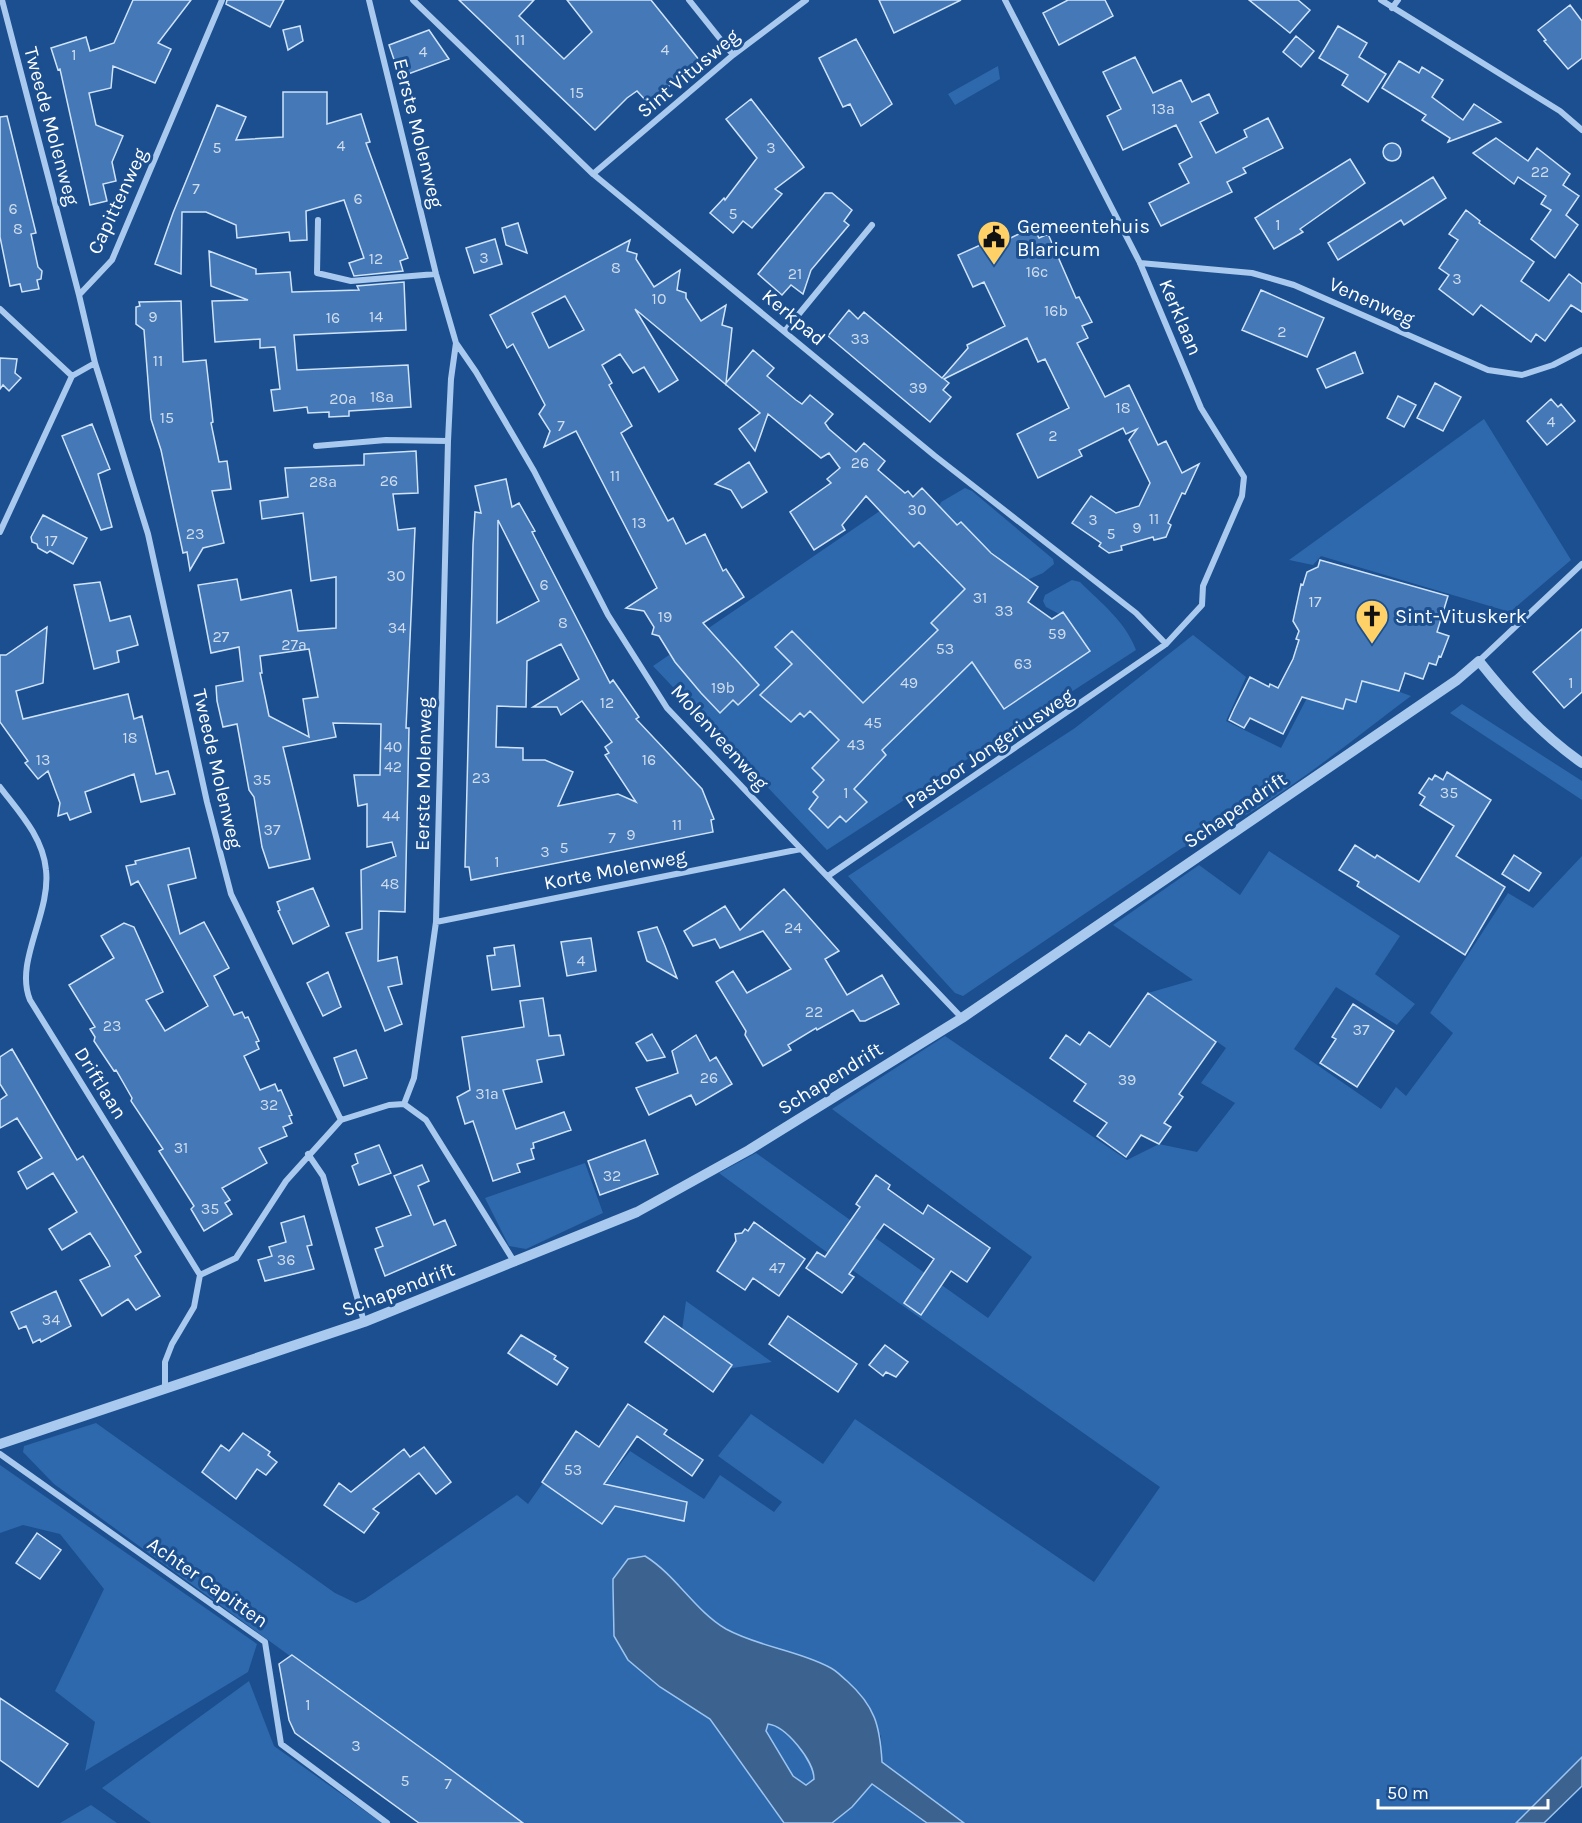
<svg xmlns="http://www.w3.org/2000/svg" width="1582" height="1823" viewBox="0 0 1582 1823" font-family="Karla,sans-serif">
	<rect width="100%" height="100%" fill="#1b4f8f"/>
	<path fill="#2e69ad" d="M998 66 1000 79 955 105 948 94Z
		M1484 419 1571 560 1510 612 1321 556 1313 565 1289 560Z
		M965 488 972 491 1053 559 1054 564 1043 573 1027 580 947 517 939 507 941 502Z
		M890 504 1045 638 1061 615 1046 607 1043 601 1045 595 1072 580 1080 582C1101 603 1126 622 1136 650L827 850 653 666Z
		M1193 635 1246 677 1226 721 1281 748 1321 671 1364 679 1411 696C1342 748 1261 815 1182 848L963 996 955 993 848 876 1075 728Z
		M1462 704 1582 781V800L1450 713Z
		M1269 851 1400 936 1375 974 1415 1004 1397 1025 1336 987 1294 1049 1381 1109 1396 1087 1406 1096 1453 1033 1430 1013 1508 893 1533 908 1582 856V1757L1516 1823H964L882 1762 881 1736 830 1667 752 1642 725 1628 697 1607 680 1585 613 1587 615 1636 629 1660 660 1687 710 1719 784 1823H493L500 1809 54 1484 23 1452 24 1446 96 1423 335 1593 356 1603 365 1599 517 1495 528 1504 566 1450 608 1480 630 1451 704 1499 720 1475 774 1512 782 1502 718 1456 751 1414 823 1464 855 1419 1094 1582 1160 1487 821 1248 719 1173 756 1153 988 1318 1032 1257 832 1109 945 1036 1127 1160 1159 1144 1197 1152 1235 1103 1201 1083 1226 1048 1148 993 1193 980 1113 925 1199 865 1240 895Z
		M585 1163 603 1213 526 1249 509 1246 485 1198Z
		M686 1301 772 1362 719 1370 682 1330Z
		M0 1465 257 1644 248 1672 85 1771 95 1722 55 1691 104 1589 60 1534 23 1525 0 1533Z
		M249 1681 274 1746 382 1823H151L102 1788Z
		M768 1723C786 1727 814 1760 814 1779L806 1785 793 1776 766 1730Z
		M872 1784 927 1823H832L852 1807Z
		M91 1805 117 1823H60Z"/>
	<path fill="#3c6290" stroke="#9cc4f0" stroke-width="1.5" fill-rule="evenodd" d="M645 1556C677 1576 694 1610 726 1629 759 1647 797 1650 829 1667 836 1670 842 1677 847 1681 875 1706 880 1726 882 1762L964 1823H927L872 1784 852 1807 832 1823H784L710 1719 660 1687 628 1660 614 1636 613 1587V1579L628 1559ZM768 1724C786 1726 814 1761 814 1779L806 1785 793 1776 766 1731Z
		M1582 1757V1786L1544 1823H1516Z"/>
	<path fill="#4478b7" stroke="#cfe3fa" stroke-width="1.5" fill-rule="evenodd" d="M133 0H191L158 43 171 49 155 83 113 66 111 88 89 93 96 125 123 136 112 162 116 181 103 184 107 201 90 205 60 69 58 70 51 48 86 37 90 51 114 43Z
		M227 0H284L270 27 226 4Z
		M459 0H534L519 16 564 59 592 32 567 0H651L700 61 648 103 637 91 627 98 595 130Z
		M879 0H961L894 33Z
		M1068 0H1105L1113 16 1059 45 1043 13Z
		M1249 0H1298L1310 10 1290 33Z
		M1570 5 1582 21V58L1568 69 1544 41 1546 40 1538 30Z
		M300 26 303 41 288 50 283 30Z
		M1338 26 1367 43 1359 57 1386 74 1368 102 1342 85 1348 75 1319 58Z
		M429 30 449 59 400 77 389 45Z
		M1296 36 1314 51 1301 67 1283 52Z
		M856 39 892 104 861 126 850 104 843 107 819 58Z
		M1135 57 1153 93 1181 80 1192 102 1209 94 1218 113 1200 122 1216 153 1247 137 1244 130 1268 118 1283 148 1243 168 1246 173 1227 182 1232 192 1161 226 1149 203 1189 183 1179 164 1192 157 1176 125 1123 150 1107 116 1121 109 1103 72Z
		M1399 61 1419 73 1422 67 1443 80 1432 97 1463 120 1474 104 1501 122 1448 142 1450 138 1422 120 1426 115 1382 88Z
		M283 92H327V124L361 114 370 142 366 143 408 258 400 261 403 271 354 276 349 263 364 258 344 200 306 211 307 240 290 241 289 232 237 238 236 225 206 212H182L181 274 155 264 173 213 217 105 246 117 236 140 283 137Z
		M751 99 804 167 775 189 782 194 752 228 743 221 733 233 710 213 724 198 725 200 757 158 726 119Z
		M7 116 36 233 31 234 38 267 42 271 41 279 37 280 39 289 22 292 20 284 10 286 0 237V117Z
		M1496 138 1528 161 1537 148 1570 174 1563 185 1579 196 1566 215 1578 225 1555 258 1531 239 1551 210 1541 204 1546 196 1518 177 1514 184 1473 153Z
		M1383 152a9 9 0 1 1 18 0a9 9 0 1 1-18 0Z
		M1350 159 1365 183 1300 229 1303 232 1274 249 1255 218Z
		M1433 177 1446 198 1404 225 1401 220 1338 260 1328 243Z
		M825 193H832L852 210 844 221 849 225 811 270 803 294 791 285 782 295 758 274Z
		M1466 210 1480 221 1479 223 1534 262 1521 281 1549 301 1569 274 1582 284V312L1571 305 1545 341 1536 334 1531 342 1481 305 1473 315 1439 289 1449 275 1439 268 1458 240 1449 234Z
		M518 223 527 253 506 245 502 228Z
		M1033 227 1039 238 1048 234 1076 298 1079 297 1092 322 1082 326 1088 338 1077 343 1105 397 1129 385 1158 445 1166 441 1182 473 1199 464 1185 494 1182 493 1168 523 1171 525 1166 537 1154 540 1153 537 1121 546 1122 550 1109 553 1099 546 1101 543 1072 523 1091 496 1116 513 1139 506 1150 483 1129 440 1137 429 1126 434 1123 428 1079 450 1082 456 1038 478 1017 434 1069 408 1045 359 1038 362 1027 338 944 379 949 383 943 390 951 397 930 422 828 336 849 310 858 319 864 312 942 378 968 348 967 345 1005 326 984 282 973 287 958 255 987 242 990 248Z
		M495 239 502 264 474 273 466 248Z
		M630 240 627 251 637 254 636 259 654 287 680 270 677 290 686 293V298L701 321 726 305 722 325 732 328 726 383 753 350 774 368 767 376 796 400 802 404 810 395 833 414 825 423 829 429 856 452 864 443 885 461 878 470 905 493 908 491 913 497 922 488 957 525 961 522 991 553 1038 587 1028 602 1052 619 1063 612 1090 651 1004 709 972 662 882 750 886 755 854 789 867 802 846 822 840 816 828 828 809 809 818 797 813 792 824 780 812 768 839 740 810 711 804 717 800 713 791 722 760 695 792 664 775 647 792 631 863 703 938 630 931 623 965 589 919 542 914 547 866 496 842 525 845 530 814 550 790 512 831 483 827 479 840 468 829 453 821 458 768 414 755 451 739 429 760 413 635 309 678 380 659 392 644 367 633 373 620 354 602 365 612 383 609 385 632 426 621 433 668 521 673 518 686 544 705 534 723 571 726 569 744 597 703 623 759 685 738 705 733 700 720 713 701 693 675 662 659 636 652 634 654 627 644 611 626 608 657 588 576 431 544 447 550 431 539 414 545 405 513 344 507 348 490 315ZM565 296 584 330 549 348 532 313Z
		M209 251 256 269V274L290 272 292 292 359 290 357 286 404 282 406 330 294 335 297 370 408 365 411 407 349 411V416L329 417V412L308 413 307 407 274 411 271 390 280 389 275 347 260 348V339L215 342 212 301 248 300 211 286Z
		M1261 290 1324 318 1307 357 1242 330Z
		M181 301 183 362 206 360 213 422 211 423 219 462 227 461 231 489 212 491 224 543 203 548 190 570 187 552 183 553 161 450 151 419 144 330 136 324V307L140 306 139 302Z
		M1355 352 1363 373 1326 388 1317 369Z
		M0 358 17 359 15 373 21 378 9 391 3 385 0 389Z
		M1435 383 1461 397 1443 431 1417 418Z
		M1398 396 1416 405 1404 427 1387 418Z
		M1551 399 1558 407 1561 404 1575 421 1547 445 1527 421Z
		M92 424 110 469 98 474 112 527 101 530 62 436Z
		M416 451 418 493 393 494 398 530 415 528 406 728H409L405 912 379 911 378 961 397 957 402 984 388 987 402 1024 385 1031 346 933 362 929 361 870 396 856 392 842 367 847V804L358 806 354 775H380L381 724 333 723 336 737 283 747 310 859 269 868 262 847 254 797 249 790 237 724 223 727 217 701 216 686 243 681 239 647 211 653 198 585 237 579 241 600 291 590 298 631 336 628V577L311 581 303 513 262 519 260 501 288 497 285 468 364 465V454ZM309 649 318 697 303 699 309 737 269 716 260 673H262L260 656Z
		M749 462 767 492 742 508 731 490 715 484Z
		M506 479 512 507 519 503 535 531 532 532 610 683 613 680 639 717 636 719 702 789 714 819 711 820 713 832 471 880 469 867H465L473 545 475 512 481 513 475 486ZM498 520 539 601 497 623ZM561 644 579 679 533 707H557L561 715 582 701 612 742 605 747 609 753 605 755 636 802 618 794 558 806 573 772 545 760H523V748L496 747 497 706 526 707 527 661Z
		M43 515 87 538 73 564 50 551 47 553 38 548 37 544 32 542 31 537Z
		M1320 560 1448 596 1437 632 1449 636 1441 657 1439 656 1436 665 1429 663 1423 679 1405 673 1399 691 1362 681 1356 702 1346 699 1343 709 1302 697 1283 734 1250 718 1244 728 1229 720 1234 709 1250 677 1269 687 1270 684 1278 688 1293 659 1299 640 1296 639 1299 631 1293 621 1301 584 1303 585 1307 572 1318 567Z
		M100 582 110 621 130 616 138 645 117 651 119 662 94 669 74 585Z
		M47 627 43 683 16 691 23 719 128 694 134 719 142 716 156 774 168 771 175 794 141 802 134 774 85 792 91 812 70 820 67 813 58 816 60 803 48 771 38 779 25 763 28 761 0 722V655H6Z
		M1582 629V692L1564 708 1533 672Z
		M1447 772 1491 800 1456 856 1505 887 1465 955 1357 886 1359 882 1339 870 1355 845 1375 858 1377 855 1419 882 1454 826 1420 805 1425 797 1419 793 1429 778 1432 780 1435 775 1443 780Z
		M189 848 196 878 168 885 180 934 204 922 229 968 214 976 234 1015 242 1012 245 1018 248 1017 259 1041 256 1042 259 1049 244 1056 260 1090 275 1084 278 1091 281 1090 292 1115 289 1116 292 1123 283 1127 287 1136 259 1148 267 1163 222 1188 230 1200 225 1203 232 1214 204 1231 191 1209 194 1206 159 1151 163 1149 131 1101 132 1098 116 1070 114 1071 94 1041 95 1037 90 1029 95 1027 69 985 114 958 101 936 124 923 134 927 163 992 146 1000 165 1031 208 1006 138 881 131 885 126 866 136 864 135 861Z
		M1514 855 1541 873 1529 891 1502 874Z
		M313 888 329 926 293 944 278 911 280 910 277 902Z
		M784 889 839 951 825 959 847 995 882 975 899 1004 865 1021H860L853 1010 817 1030 816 1028 788 1045 791 1050 763 1066 745 1035 746 1031 716 982 733 971 747 993 791 969 763 931 720 948 715 939 693 946 684 931 725 906 740 930Z
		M657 927 665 946 677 978 647 961 638 932Z
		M591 938 596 971 567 976 561 942Z
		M514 945 520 986 492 990 487 956 495 955 494 948Z
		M328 972 341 1007 323 1016 307 983Z
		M1148 993 1216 1042 1179 1094 1183 1097 1164 1123 1171 1127 1159 1144 1141 1135 1126 1157 1097 1136 1107 1123 1074 1101 1086 1084 1050 1058 1066 1035 1080 1045 1089 1032 1110 1047Z
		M543 998 549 1036 560 1035 564 1055 537 1060 542 1082 503 1090 516 1129 564 1112 571 1130 533 1143 534 1148 531 1149 534 1159 517 1164 520 1172 493 1181 473 1121 465 1124 457 1097 470 1090 462 1037 524 1027 520 1001Z
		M1353 1004 1394 1031 1357 1087 1320 1063 1336 1039 1332 1037Z
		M652 1034 665 1057 647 1061 636 1043Z
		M696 1035 710 1061 716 1057 732 1084 696 1105 691 1095 649 1115 636 1088 678 1073 672 1051Z
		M12 1049 77 1160 83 1156 141 1252 135 1256 160 1296 136 1310 128 1299 102 1316 80 1280 110 1266 108 1261 90 1233 62 1250 49 1229 77 1212 53 1173 27 1189 18 1172 42 1158 17 1118 0 1128V1100L7 1095 0 1084V1057Z
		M356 1050 367 1078 344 1086 334 1058Z
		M645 1140 658 1174 600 1195 588 1161Z
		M379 1145 391 1173 359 1185 352 1166 358 1163 355 1154Z
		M422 1165 429 1181 418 1186 434 1225 445 1220 456 1245 385 1276 375 1249 383 1246 376 1228 411 1215 394 1176Z
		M876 1175 890 1185 888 1189 923 1214 928 1205 990 1248 967 1282 951 1271 921 1315 904 1303 934 1259 884 1224 849 1274 854 1277 842 1293 806 1268 817 1252 825 1257 860 1207 856 1204Z
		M304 1216 312 1245 307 1246 314 1269 265 1281 258 1260 272 1256 269 1247 286 1242 281 1223Z
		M754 1222 805 1259 779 1296 753 1278 745 1290 717 1271 736 1241 735 1234 742 1233 745 1229 748 1231Z
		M56 1291 71 1326 41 1342 40 1339 33 1343 26 1326 19 1329 11 1312Z
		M664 1316 732 1365 713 1392 645 1342Z
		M788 1316 857 1364 838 1392 769 1344Z
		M521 1335 556 1356 554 1359 568 1368 557 1385 508 1353Z
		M885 1345 908 1362 896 1377 886 1372 883 1376 869 1365Z
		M628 1404 667 1430 664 1434 703 1460 692 1476 637 1436 604 1484 687 1502 684 1521 615 1506 602 1524 542 1482 576 1431 599 1447Z
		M243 1433 270 1452 268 1455 277 1462 266 1475 257 1469 236 1499 202 1472 221 1445 229 1451Z
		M424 1447 451 1482 436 1494 419 1473 373 1509 379 1513 364 1533 324 1505 339 1483 351 1492 404 1449 410 1457Z
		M37 1533 61 1550 40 1579 16 1563Z
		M292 1655 442 1763 523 1823H419L295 1733 289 1720 279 1664Z
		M0 1698 68 1744 38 1787 0 1760Z"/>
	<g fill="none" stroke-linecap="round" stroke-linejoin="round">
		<path stroke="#a9c9ee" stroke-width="6" d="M2 0 79 295
			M369 0 436 274 456 343 451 379 448 441 436 922 414 1078 404 1104 426 1120 515 1263
			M413 0 593 174 935 456 1136 613 1166 644
			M689 0 733 55
			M1381 0 1560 111 1582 130
			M1392 8 1398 0
			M593 174 733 55 806 0
			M318 220 317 273 351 281 436 274
			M1140 263 1252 273 1294 285 1488 370 1522 375 1553 365 1582 350
			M0 309 72 376
			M785 331 872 225
			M456 343 476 372 534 471 608 615 667 708 962 1018
			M95 363 148 534 207 802 231 894 341 1120 286 1181 236 1258 200 1275
			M316 446 386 440 448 441
			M0 532 72 376 95 363 79 295 112 260 222 0
			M1479 661 1582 564
			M0 787C19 812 43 837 46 870 51 913 14 962 30 1000L200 1275 194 1307 172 1344 165 1362V1389
			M828 876 1166 644 1202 605 1203 586 1242 496 1244 477 1201 408 1140 263 1005 0
			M436 922 801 849
			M341 1120 389 1105 404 1104
			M308 1154 323 1176 364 1322
			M0 1454 265 1642 281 1744 387 1823"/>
		<path stroke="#a9c9ee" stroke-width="10" d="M0 1444 364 1322 637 1212 749 1150 962 1018 1457 680 1479 661C1510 700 1541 734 1582 763"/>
	</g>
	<defs>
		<g id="civic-pin" transform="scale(1.725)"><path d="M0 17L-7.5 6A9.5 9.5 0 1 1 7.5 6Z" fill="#ffd166" stroke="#1b4f8f"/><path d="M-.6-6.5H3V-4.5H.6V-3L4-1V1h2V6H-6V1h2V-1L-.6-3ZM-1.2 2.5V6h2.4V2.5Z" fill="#111"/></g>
		<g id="church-pin" transform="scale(1.725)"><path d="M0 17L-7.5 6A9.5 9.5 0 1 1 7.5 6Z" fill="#ffd166" stroke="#1b4f8f"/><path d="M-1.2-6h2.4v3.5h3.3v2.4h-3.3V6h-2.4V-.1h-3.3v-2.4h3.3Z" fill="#111"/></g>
	</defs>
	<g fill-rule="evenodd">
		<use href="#civic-pin" x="994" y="237"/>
		<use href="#church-pin" x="1372" y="616"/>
	</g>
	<g text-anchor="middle" stroke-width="6" stroke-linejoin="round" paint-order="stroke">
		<g font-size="16" fill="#d0dded">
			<text x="520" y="45">11</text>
			<text x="665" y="55">4</text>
			<text x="423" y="57">4</text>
			<text x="74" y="60">1</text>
			<text x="577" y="98">15</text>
			<text x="1163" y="114">13a</text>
			<text x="341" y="151">4</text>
			<text x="217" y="153">5</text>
			<text x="771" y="153">3</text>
			<text x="1540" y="177">22</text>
			<text x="196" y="194">7</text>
			<text x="358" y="204">6</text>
			<text x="13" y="214">6</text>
			<text x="733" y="219">5</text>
			<text x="1278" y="230">1</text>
			<text x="18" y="234">8</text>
			<text x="484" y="263">3</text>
			<text x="376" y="264">12</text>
			<text x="616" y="273">8</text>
			<text x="1037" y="277">16c</text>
			<text x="795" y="279">21</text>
			<text x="1457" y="284">3</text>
			<text x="659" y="304">10</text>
			<text x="1056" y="316">16b</text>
			<text x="153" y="322">9</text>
			<text x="376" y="322">14</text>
			<text x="333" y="323">16</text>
			<text x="1282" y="337">2</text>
			<text x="860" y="344">33</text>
			<text x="158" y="366">11</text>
			<text x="918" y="393">39</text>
			<text x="382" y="402">18a</text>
			<text x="343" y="404">20a</text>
			<text x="1123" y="413">18</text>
			<text x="167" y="423">15</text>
			<text x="1551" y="427">4</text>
			<text x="561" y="431">7</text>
			<text x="1053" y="441">2</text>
			<text x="860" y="468">26</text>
			<text x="615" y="481">11</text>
			<text x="389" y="486">26</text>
			<text x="323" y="487">28a</text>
			<text x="917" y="515">30</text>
			<text x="1154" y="524">11</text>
			<text x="1093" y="525">3</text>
			<text x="639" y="528">13</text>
			<text x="1137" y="533">9</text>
			<text x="195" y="539">23</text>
			<text x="1111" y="539">5</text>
			<text x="51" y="546">17</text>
			<text x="396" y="581">30</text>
			<text x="544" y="590">6</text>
			<text x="980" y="603">31</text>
			<text x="1315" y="607">17</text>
			<text x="1004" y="616">33</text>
			<text x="665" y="622">19</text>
			<text x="563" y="628">8</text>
			<text x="397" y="633">34</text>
			<text x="1057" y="639">59</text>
			<text x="221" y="642">27</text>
			<text x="294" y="650">27a</text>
			<text x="945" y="654">53</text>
			<text x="1023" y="669">63</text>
			<text x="909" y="688">49</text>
			<text x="1571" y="688">1</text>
			<text x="723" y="693">19b</text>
			<text x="607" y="708">12</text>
			<text x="873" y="728">45</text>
			<text x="130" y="743">18</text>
			<text x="856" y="750">43</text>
			<text x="393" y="752">40</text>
			<text x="43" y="765">13</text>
			<text x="649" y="765">16</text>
			<text x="393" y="772">42</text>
			<text x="481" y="783">23</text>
			<text x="262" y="785">35</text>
			<text x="846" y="798">1</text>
			<text x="1449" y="798">35</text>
			<text x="391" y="821">44</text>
			<text x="677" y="830">11</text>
			<text x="272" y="835">37</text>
			<text x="631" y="840">9</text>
			<text x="612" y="843">7</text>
			<text x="564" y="853">5</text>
			<text x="545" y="857">3</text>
			<text x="497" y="867">1</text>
			<text x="390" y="889">48</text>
			<text x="793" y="933">24</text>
			<text x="581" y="966">4</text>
			<text x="814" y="1017">22</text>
			<text x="112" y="1031">23</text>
			<text x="1361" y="1035">37</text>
			<text x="709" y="1083">26</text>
			<text x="1127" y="1085">39</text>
			<text x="487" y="1099">31a</text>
			<text x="269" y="1110">32</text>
			<text x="181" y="1153">31</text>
			<text x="612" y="1181">32</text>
			<text x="210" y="1214">35</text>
			<text x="286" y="1265">36</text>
			<text x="777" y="1273">47</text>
			<text x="51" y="1325">34</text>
			<text x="573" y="1475">53</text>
			<text x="308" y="1710">1</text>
			<text x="356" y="1751">3</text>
			<text x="405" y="1786">5</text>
			<text x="448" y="1789">7</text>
		</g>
		<g font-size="20" fill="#fff" stroke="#1b4f8f">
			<text transform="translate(688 73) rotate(-40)" y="7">Sint Vitusweg</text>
			<text transform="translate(52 126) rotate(75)" y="7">Tweede Molenweg</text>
			<text transform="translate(419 133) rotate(76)" y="7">Eerste Molenweg</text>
			<text transform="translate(117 201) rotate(-65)" y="7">Capittenweg</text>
			<text transform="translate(1372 301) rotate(24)" y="7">Venenweg</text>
			<text transform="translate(794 317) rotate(40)" y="7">Kerkpad</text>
			<text transform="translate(1181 317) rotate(67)" y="7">Kerklaan</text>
			<text transform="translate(720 737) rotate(48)" y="7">Molenveenweg</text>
			<text transform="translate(989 748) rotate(-34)" y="7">Pastoor Jongeriusweg</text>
			<text transform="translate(218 769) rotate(77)" y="7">Tweede Molenweg</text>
			<text transform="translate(423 774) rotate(-89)" y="7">Eerste Molenweg</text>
			<text transform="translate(1235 810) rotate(-34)" y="7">Schapendrift</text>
			<text transform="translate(615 869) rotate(-11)" y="7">Korte Molenweg</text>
			<text transform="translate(830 1078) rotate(-32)" y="7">Schapendrift</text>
			<text transform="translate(101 1083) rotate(58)" y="7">Driftlaan</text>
			<text transform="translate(398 1289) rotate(-21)" y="7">Schapendrift</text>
			<text transform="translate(208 1582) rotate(35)" y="7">Achter Capitten</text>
		</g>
		<g font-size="20" fill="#fff" stroke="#1b4f8f" text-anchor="start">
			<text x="1017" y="233">Gemeentehuis<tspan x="1017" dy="23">Blaricum</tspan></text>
			<text x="1395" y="623">Sint-Vituskerk</text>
		</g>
	</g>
	<path d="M1378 1799v9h170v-9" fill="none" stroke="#ffffff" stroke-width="3"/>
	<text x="1387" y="1799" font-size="18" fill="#ffffff" stroke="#1b4f8f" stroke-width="4.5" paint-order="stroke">50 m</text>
</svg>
